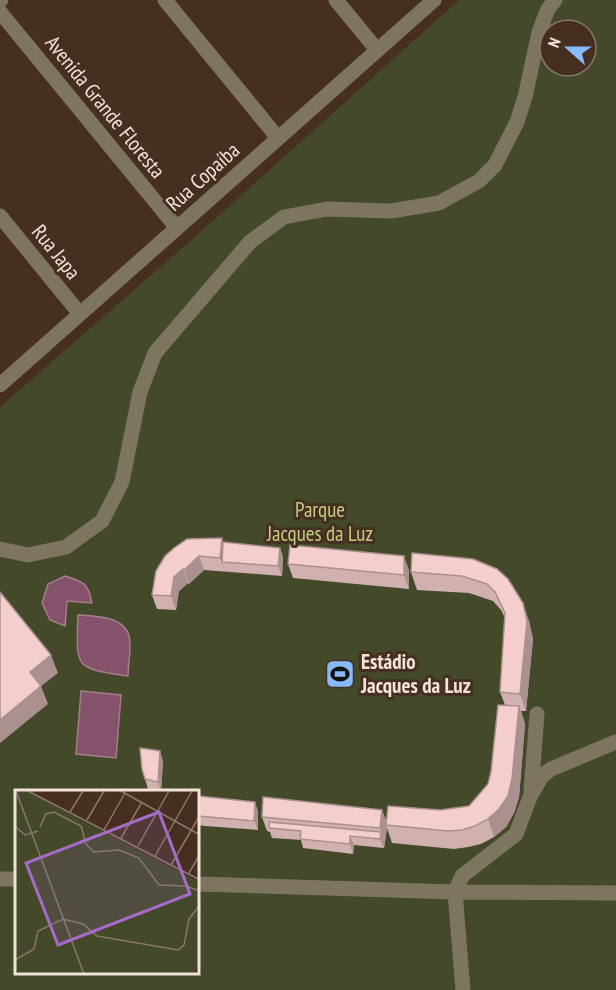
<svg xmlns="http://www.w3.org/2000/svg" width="616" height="990" viewBox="0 0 616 990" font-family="'PT Sans Narrow',sans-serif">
	<rect width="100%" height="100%" fill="#462f21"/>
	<path fill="#434929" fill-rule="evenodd" d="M459 0H616V990H0V407L189 242ZM550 30H586V66H550ZM16 792H198V974H16Z"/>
	<path fill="#84536b" stroke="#a57e8c" stroke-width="1.5" d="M65 576C84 582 88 583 92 603L67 601 65 626 50 620 42 603 48 584Z
		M78 615C94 616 124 616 129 636 132 648 128 664 128 676 74 668 76 669 78 615Z
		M81 691 121 695 116 758 76 754Z"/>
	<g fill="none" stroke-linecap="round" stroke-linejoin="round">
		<path stroke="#7e7560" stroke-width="15" d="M165 0 278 138
			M336 0 377 50
			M0 1 1 0
			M0 12 177 228
			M0 216 80 314
			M0 385 434 0
			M0 549 28 555 66 547 102 521 122 482 140 392 155 353 250 242 284 217 327 209 391 211 439 203 479 181 495 165 517 122 525 97 539 32 548 9 555 0
			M531 791 537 714
			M0 879H16
			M198 884 455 892 616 893
			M463 990 455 892 462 876 516 834 530 797 542 776 551 769 616 742"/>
	</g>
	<path fill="#d1b1af" d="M223 542 280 548 283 557 282 576 204 570 189 584 188 583 179 591 176 610 157 609 152 595 174 548Z
		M473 559 529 621 533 639 526 711H521L525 724 519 797 514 813 506 827 494 837 481 844 468 847 454 849 392 843 387 828 384 848 354 845 353 854 303 848 301 840 272 838 270 832 267 831 262 817 386 820 469 806 488 784 505 705 500 692 505 618 501 610 493 601 469 593 417 590 411 572Z
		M288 564 409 570V589L293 578Z
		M163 761 161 791 148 789 145 779Z
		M198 796 258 811V830L205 826 198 825Z"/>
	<path fill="#aa908f" d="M222 538 227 552 222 562 225 572 220 558Z
		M280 548 283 557 282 576 278 566Z
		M199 556 204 570 189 584 184 570Z
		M404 556 409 570V589L404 575Z
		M183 569 188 583 179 591 176 610 171 596 174 577Z
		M523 603 529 621 533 639 526 711 520 694Z
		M51 655 58 673 36 690 30 672Z
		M41 686 48 704 0 743V720Z
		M519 706 525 724 519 797 514 813 506 827 494 837 488 819Z
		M160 751 163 761 161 791 158 782Z
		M255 802 258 811V830L254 821Z
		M382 810 388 824 386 825 387 828 385 842 380 828Z
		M381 832 385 842 384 848 380 839Z
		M350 836 354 845 353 854 350 844Z"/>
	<path fill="#f3cecc" stroke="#aa908f" stroke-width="1.5" d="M222 538 220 558 199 556 184 570 183 569 174 577 171 596 152 595 156 571 165 556 174 548 187 539Z
		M223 542 280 548 278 566 222 562Z
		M290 545 404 556V575L288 564Z
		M412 553 473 559 497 569 508 579 523 603 527 621 520 694 500 692 505 613 495 592 487 584 462 576 411 572Z
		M0 592 51 655 30 672 41 686 0 720Z
		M498 705 519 706 512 779 508 796 499 809 488 819 475 826 462 830 448 831 386 825 388 806 440 810 469 806 488 784 491 772Z
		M140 748 160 751 158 782 145 779 142 769Z
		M198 796 255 802 254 821 198 816Z
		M263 797 382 810 380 828 262 817Z
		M269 822 381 832 380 839 350 836V844L300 839 301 831 269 828Z"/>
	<defs>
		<g id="stadium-square" transform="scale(1.5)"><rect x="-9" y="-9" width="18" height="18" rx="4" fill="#87bbfb" stroke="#462f21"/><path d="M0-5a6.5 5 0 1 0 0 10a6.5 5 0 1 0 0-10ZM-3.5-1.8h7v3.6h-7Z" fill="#111"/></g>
	</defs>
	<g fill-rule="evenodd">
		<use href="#stadium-square" x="340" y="674"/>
	</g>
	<g text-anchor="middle" stroke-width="6" stroke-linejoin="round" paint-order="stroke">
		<g font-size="21" fill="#f1e2d8" stroke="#462f21">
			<text transform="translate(105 107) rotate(51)" y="7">Avenida Grande Floresta</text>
			<text transform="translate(203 177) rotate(-42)" y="7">Rua Copaíba</text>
			<text transform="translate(56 252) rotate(51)" y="7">Rua Japa</text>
		</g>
		<g font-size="21" fill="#c0cf81" stroke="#462f21">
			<text x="320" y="517">Parque<tspan x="320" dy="24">Jacques da Luz</tspan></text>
		</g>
		<g font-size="21" font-weight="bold" fill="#f1e2d8" stroke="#462f21" text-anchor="start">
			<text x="361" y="669">Estádio<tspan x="361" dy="24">Jacques da Luz</tspan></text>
		</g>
	</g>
	<g transform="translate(15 790)">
		<rect width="184" height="184" fill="#462f21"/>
		<path d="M0 1H11L184 92V175L179 184H0Z" fill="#434929"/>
		<path fill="none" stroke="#8a776a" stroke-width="1.5" d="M1 1 69 184M13 1 185 90M106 1 185 45M55 22 68 1M72 30 89 1M0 36 10 45 23 41M25 37 31 24 39 22 66 36 71 54 79 62 104 60 124 68 144 95 171 96 185 101M89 40 110 3M106 48 127 12M123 56 154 1M140 66 177 1M156 75 185 25M174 83 185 64M0 170 19 159 23 141 48 129 68 134 82 146 163 160 169 155 174 129 185 115"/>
		<path fill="#a46cc8" fill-opacity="0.15" stroke="#a46cc8" stroke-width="3" d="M144 22 175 104 43 155 11 73Z"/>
		<rect width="184" height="184" fill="none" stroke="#f1e2d8" stroke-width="3"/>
	</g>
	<g transform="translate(568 48) rotate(291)"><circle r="28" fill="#462f21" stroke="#8a776a" stroke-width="1.5"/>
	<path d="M0-4.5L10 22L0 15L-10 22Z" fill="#87bbfb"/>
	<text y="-9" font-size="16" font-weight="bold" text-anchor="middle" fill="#f1e2d8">N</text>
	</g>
</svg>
